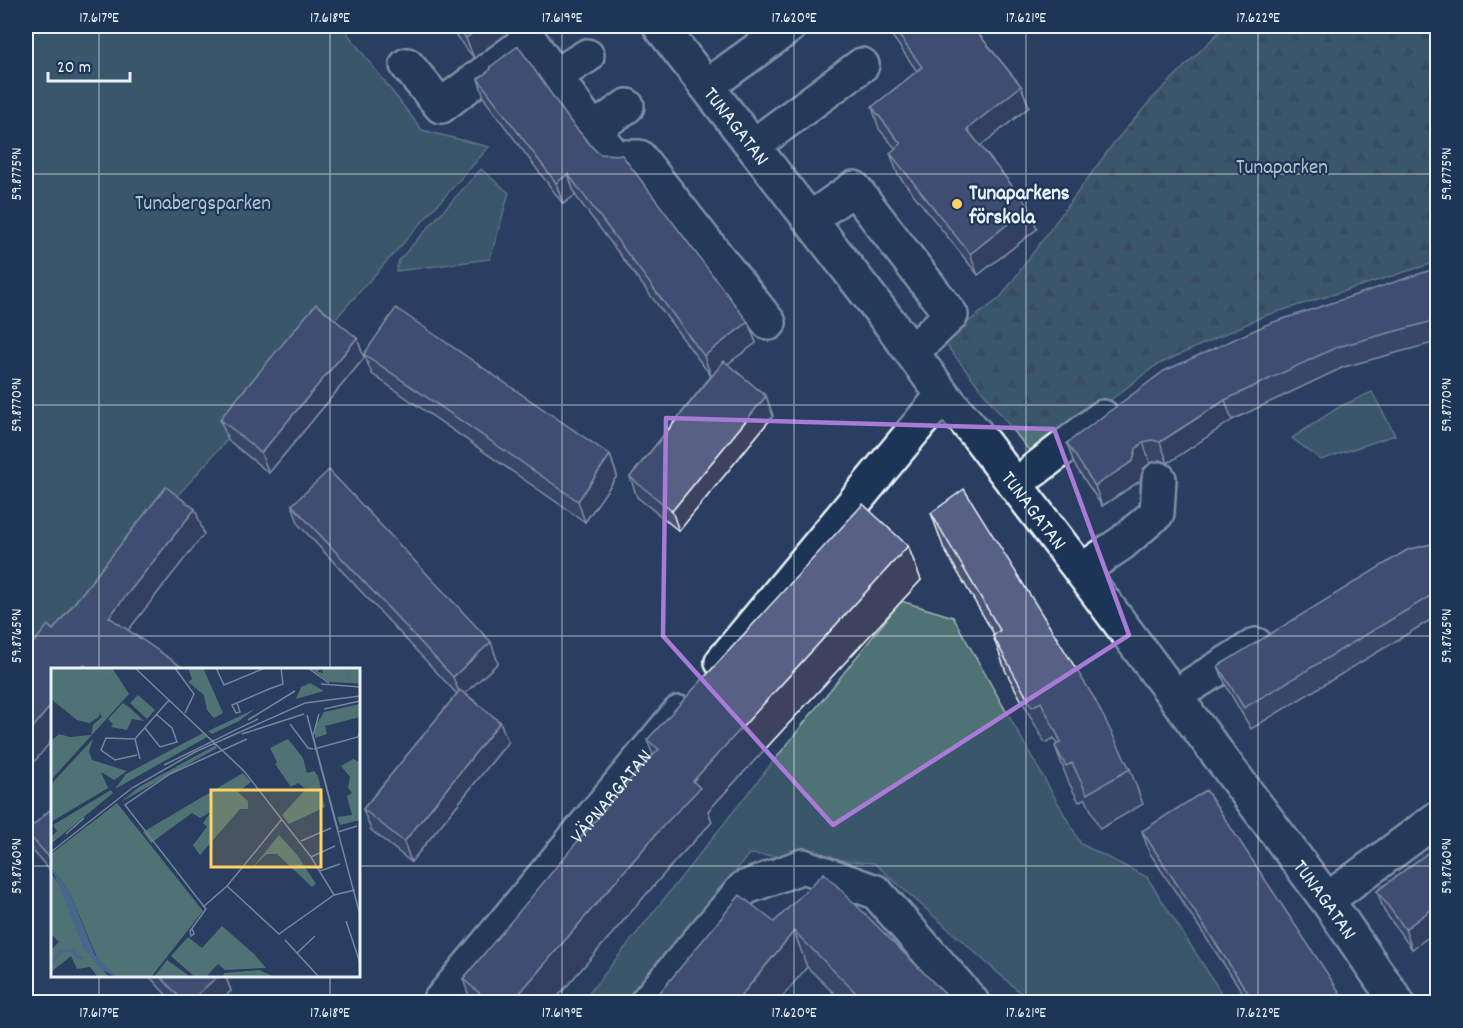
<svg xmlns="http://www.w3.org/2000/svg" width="1463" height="1028" viewBox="0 0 1463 1028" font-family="Dekko,sans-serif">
	<defs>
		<pattern id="forest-firs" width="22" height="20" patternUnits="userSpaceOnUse" patternTransform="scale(1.5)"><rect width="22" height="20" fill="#4f7374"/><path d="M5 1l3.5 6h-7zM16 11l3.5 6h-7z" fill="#4a5b5d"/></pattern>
	</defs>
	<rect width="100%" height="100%" fill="#293e60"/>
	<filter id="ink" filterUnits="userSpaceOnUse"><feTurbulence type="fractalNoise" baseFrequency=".0167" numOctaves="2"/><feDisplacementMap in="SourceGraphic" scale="12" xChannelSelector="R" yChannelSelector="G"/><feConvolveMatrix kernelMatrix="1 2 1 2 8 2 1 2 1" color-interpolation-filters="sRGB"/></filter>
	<g filter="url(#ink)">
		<path fill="url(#forest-firs)" stroke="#9cb2b6" stroke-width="1.5" d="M1225 26H1437V262L1264 316 1155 366 1035 458 943 341 1000 298 1113 144 1151 100Z"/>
		<path fill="#4f7374" stroke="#9cb2b6" stroke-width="1.5" d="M26 26H357L347 33 422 130 489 147 26 665V335L27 333 26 331Z
			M481 169 509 193 490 259 396 271 399 260Z
			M1372 392 1395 435 1321 460 1292 438 1339 407Z
			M901 601 953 617 1081 844 1147 877 1227 1002H1031L874 863 749 854 632 1002H582Z"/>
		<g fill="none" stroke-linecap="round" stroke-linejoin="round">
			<g stroke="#e8f1f8" stroke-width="38">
				<g id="minor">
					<path id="s1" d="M660 26 893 327 943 395 978 436 1081 571 1327 900 1397 1002"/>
					<path d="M529 39 593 130 615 157H639L769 323"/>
					<path d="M407 65 441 106 527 41"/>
					<path d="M555 76 587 56"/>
					<path d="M707 86 790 26"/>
					<path d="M593 130 627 106"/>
					<path d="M753 146 862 65"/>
					<path d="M810 219 854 188 951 315 912 352"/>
					<path d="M1033 471 1103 417"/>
					<path d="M1081 571 1122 543 1157 513 1159 479"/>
					<path d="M722 662 943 395"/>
					<path d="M1193 684 1256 645"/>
					<path d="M1327 900 1438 818"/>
					<path id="s2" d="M439 1002 679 713"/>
					<path d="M647 1002 744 888 803 866 876 892 972 1002"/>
				</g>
			</g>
			<use href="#minor" stroke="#1d3557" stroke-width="33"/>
		</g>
		<path fill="#4c5373" stroke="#e8f1f8" stroke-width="1.5" d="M448 26H517L474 58Z
			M885 26H972L1021 86 1029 107 980 146 1029 207 1037 229 978 275 898 175 890 153 896 149 879 129 872 107 917 71Z
			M490 67 570 121 593 148 748 322 756 343 727 364 766 396 773 416 679 531 637 497 630 477 711 376 575 195 563 204 485 100 478 79 491 70Z
			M1437 268V342L1344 367 1232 420 1168 463 1160 460 1150 463 1143 469 1140 481 1102 506 1074 464 1067 443Z
			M357 338 364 358 269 473 228 440 220 419Z
			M364 354 610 455 617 476 585 522 372 374Z
			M292 505 498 663 465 693 500 722 508 742 411 862 371 830 363 809 457 694 299 525Z
			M931 513 1130 769 1143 804 1100 829 1085 798 1079 802 1068 781 1055 746 1057 744 1054 738 1045 743 1006 672 993 636 994 634 944 549Z
			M1437 541V616L1251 729 1226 686 1218 666Z
			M908 546 921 580 708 811 712 822 676 860 553 1002H471L463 979 653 755 647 740Z
			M52 808V873L34 852 26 832Z
			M1142 831 1346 1002H1249L1149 852Z
			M1437 846 1412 949 1384 911 1377 891Z
			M774 922 953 1002H843L807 967Z
			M148 975H225L231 991 219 1002H173Z"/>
		<path fill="#3e435e" stroke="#e8f1f8" stroke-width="1.5" d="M482 26H517L474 58 466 38Z
			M1021 86 1029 107 974 151 967 129Z
			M568 174 575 195 563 204 556 183Z
			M1029 207 1037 229 978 275 970 254Z
			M748 322 756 343 711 376 704 356Z
			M357 338 364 358 269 473 261 453Z
			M766 396 773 416 679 531 672 511Z
			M1225 400 1232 420 1168 463 1160 442Z
			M1143 442 1150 463 1143 469 1140 481 1102 506 1095 486Z
			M610 455 617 476 585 522 578 501Z
			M195 509 204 534 119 642 109 617Z
			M908 546 921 580 708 811 712 822 676 860 553 1002H512L663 826 693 781Z
			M491 642 498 663 461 697 453 677Z
			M52 704V740L26 772V736Z
			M500 722 508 742 411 862 404 842Z
			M1437 905V931L1412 949 1405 929Z
			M794 931 807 967 778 1002H736Z
			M219 975H225L231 991 219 1002H189Z"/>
		<path fill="#586086" stroke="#e8f1f8" stroke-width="1.5" d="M457 26H482L466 38Z
			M892 26H972L1021 86 967 129 1029 207 970 254 890 153 901 144 872 107 922 67Z
			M518 46 570 121 593 148 600 154 622 155 748 322 704 356 568 174 556 183 478 79 491 69 490 67Z
			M1437 268V320L1337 347 1225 400 1160 442 1152 440 1143 442 1136 449 1133 461 1095 486 1067 443 1164 371 1268 324Z
			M316 304 357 338 261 453 220 419Z
			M396 308 610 455 578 501 364 354Z
			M724 361 766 396 672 511 630 477Z
			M329 470 491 642 453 677 292 505Z
			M166 487 195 509 109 617 185 669H91L84 665 81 669H52V704L26 736V652L48 625 53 630Z
			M964 489 1093 696 1130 769 1087 794 1072 763 1066 766 1055 746 1061 742 1041 702 1032 707 993 636 1000 630 931 513Z
			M863 504 908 546 693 781 700 788 663 826 512 1002H490L463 979 622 788 659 749 647 740Z
			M1437 541V593L1432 595 1244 708 1218 666 1407 550 1435 543Z
			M460 690 500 722 404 842 363 809Z
			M1206 790 1346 1002H1254L1142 831Z
			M52 808V860L26 832Z
			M1437 846V905L1405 929 1377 891Z
			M824 873 953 1002H865L794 931 736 1002H652L740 895 774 922Z
			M159 975H219L189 1002H184Z"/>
	</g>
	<path d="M0 0H1463V1028H0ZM666 418 1054 429 1129 635 833 825 663 636Z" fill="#293e60" fill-opacity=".55" fill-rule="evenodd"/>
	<path fill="none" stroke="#a77bd6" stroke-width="4.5" stroke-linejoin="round" d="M666 418 1054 429 1129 635 833 825 663 636Z"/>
	<path fill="none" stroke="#e8f1f8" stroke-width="1.5" stroke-opacity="0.45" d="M99 26V670M330 26V670M562 26V1002M794 26V1002M1026 26V1002M1258 26V1002M26 174H1438M26 405H1438M26 636H1438M26 866H52M358 866H1438M99 976V1002M330 976V1002"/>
	<circle fill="#ffd166" stroke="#1d3557" stroke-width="2" cx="957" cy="204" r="6"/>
	<g text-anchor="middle" stroke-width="4.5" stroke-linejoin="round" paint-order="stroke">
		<g font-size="21" fill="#e8f1f8" stroke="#1d3557">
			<text dy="7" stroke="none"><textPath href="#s1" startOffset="126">TUNAGATAN</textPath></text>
			<text dy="7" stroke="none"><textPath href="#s1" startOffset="612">TUNAGATAN</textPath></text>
			<text dy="7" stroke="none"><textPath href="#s2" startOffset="268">VÄPNARGATAN</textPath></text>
			<text dy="7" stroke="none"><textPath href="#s1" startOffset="1098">TUNAGATAN</textPath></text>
		</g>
		<g font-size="21" fill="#b2c5ca" stroke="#1d3557">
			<text x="1282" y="173">Tunaparken</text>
			<text x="203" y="209">Tunabergsparken</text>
		</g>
		<g font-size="21" font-weight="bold" fill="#e8f1f8" stroke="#1d3557" text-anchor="start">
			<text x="969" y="199">Tunaparkens<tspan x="969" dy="24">förskola</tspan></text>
		</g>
	</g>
	<g transform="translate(51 668)">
		<rect width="309" height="309" fill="#293e60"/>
		<path d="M0 0H61L65 6 36 23 49 43 48 49 38 55 26 52 0 31ZM259 0H269L267 4 272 5 271 0H295L300 15 278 14ZM259 15 273 23 245 31 250 19ZM309 36V49L274 58 276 66 264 70V59L273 44ZM204 41 188 53 161 66 157 63ZM152 65 156 69 64 121 75 106ZM42 71 38 83 41 92 76 103 63 112 50 104 57 120 0 154V116ZM165 77 166 80 70 134 88 119ZM302 91 309 94 308 134 303 137 298 136 296 128 301 125 297 120 299 109 290 98ZM60 122 62 125 0 176V169L6 163 2 157ZM66 135 152 243 100 309H65L47 292 18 223 0 199V186ZM0 205 9 218 33 280 58 309H47L39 299 26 301 20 288 0 304V282L8 274 0 266ZM116 292 137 307 136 309H103Z" fill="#4f7374"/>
		<path d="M309 0V16L300 15 295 0ZM65 6 78 26 0 112V73L8 66 19 69 40 67 42 57 51 49 35 23ZM72 35 79 40 93 53 81 51 76 62 60 59 62 56 57 51ZM267 108 274 139 238 156 231 147ZM309 132V152L289 157 286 149 301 147 298 136Z" fill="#4f7374"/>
		<path d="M137 0H156L153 2 172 45 163 50 156 42 153 27 137 14 141 11ZM87 27 104 42 96 51 79 35ZM237 71 252 90 256 105 263 103 267 108 255 121 247 115 240 119 224 96 226 94 219 80ZM192 105 200 114 187 124 197 133V141H189L149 187 142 177 156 159 152 155 160 144 149 150 141 145 100 175 92 164ZM228 167 246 187 265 216 261 219 226 186H216L202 199ZM8 188 28 216 56 279 85 309 68 307 41 277 18 211 2 193ZM61 217a9 9 0 1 1 18 0a9 9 0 1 1-18 0ZM171 258 203 286 215 300 174 302 167 296 155 309H144L120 288 137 269 151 280ZM208 302 224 309H172L173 305Z" fill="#4f7374"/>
		<path d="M0 199 18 223 44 287 65 309 49 301 33 280Z" fill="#47688d"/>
		<path fill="none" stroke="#47688d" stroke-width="3" d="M0 296 10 283H23L26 289 32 290"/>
		<path fill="none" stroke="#75869d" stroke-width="1.5" d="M84 0 193 103 260 189 283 227M124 0 143 26 134 45M165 0 173 17 214 0M257 0 278 15M270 16 309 19M186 35 189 44 185 45 181 37 218 21 232 16 230 0M273 41 309 33M268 46 262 68 287 162M256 47 309 247M197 52 244 23M239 56 257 80 262 81M94 60 109 79 126 74 121 60 105 46M191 66 253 46M84 71 55 70 50 82 64 92 86 87M263 81 307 69 309 63M89 91 84 71 118 32M113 97 207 51M287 164 306 158M15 166 33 150M250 173 280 160M0 184 81 120 144 84 254 35 309 28M260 189 284 178M269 203 289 196M176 218 228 266 283 227 304 222M152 239 176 218 231 151M295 253 309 295M141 260 143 266 140 268 139 263 155 241 74 137 119 106 196 71M234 272 268 309M246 285 264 268"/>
		<path fill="#ffd166" fill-opacity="0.15" stroke="#ffd166" stroke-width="3" d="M160 122H270V199H160Z"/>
		<rect width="309" height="309" fill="none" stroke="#e8f1f8" stroke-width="3"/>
	</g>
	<rect width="1463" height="1028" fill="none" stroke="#1d3557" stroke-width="66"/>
	<path d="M48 72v9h82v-9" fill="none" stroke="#e8f1f8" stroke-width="3"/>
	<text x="57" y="72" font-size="18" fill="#e8f1f8" stroke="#1d3557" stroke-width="4.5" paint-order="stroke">20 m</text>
	<rect x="33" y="33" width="1397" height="962" fill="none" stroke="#e8f1f8" stroke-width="2"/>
	<g font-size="15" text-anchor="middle" fill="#e8f1f8">
		<text x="99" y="22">17.617°E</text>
		<text x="330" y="22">17.618°E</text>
		<text x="562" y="22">17.619°E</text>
		<text x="794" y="22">17.620°E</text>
		<text x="1026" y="22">17.621°E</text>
		<text x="1258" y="22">17.622°E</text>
		<text transform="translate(16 174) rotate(-90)" y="5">59.8775°N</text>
		<text transform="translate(1446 174) rotate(-90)" y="5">59.8775°N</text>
		<text transform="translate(16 405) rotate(-90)" y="5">59.8770°N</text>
		<text transform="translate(1446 405) rotate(-90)" y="5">59.8770°N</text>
		<text transform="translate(16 636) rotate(-90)" y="5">59.8765°N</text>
		<text transform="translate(1446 636) rotate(-90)" y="5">59.8765°N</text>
		<text transform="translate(16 866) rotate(-90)" y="5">59.8760°N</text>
		<text transform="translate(1446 866) rotate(-90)" y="5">59.8760°N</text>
		<text x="99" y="1017">17.617°E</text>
		<text x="330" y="1017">17.618°E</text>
		<text x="562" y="1017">17.619°E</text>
		<text x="794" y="1017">17.620°E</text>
		<text x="1026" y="1017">17.621°E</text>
		<text x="1258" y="1017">17.622°E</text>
	</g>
</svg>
